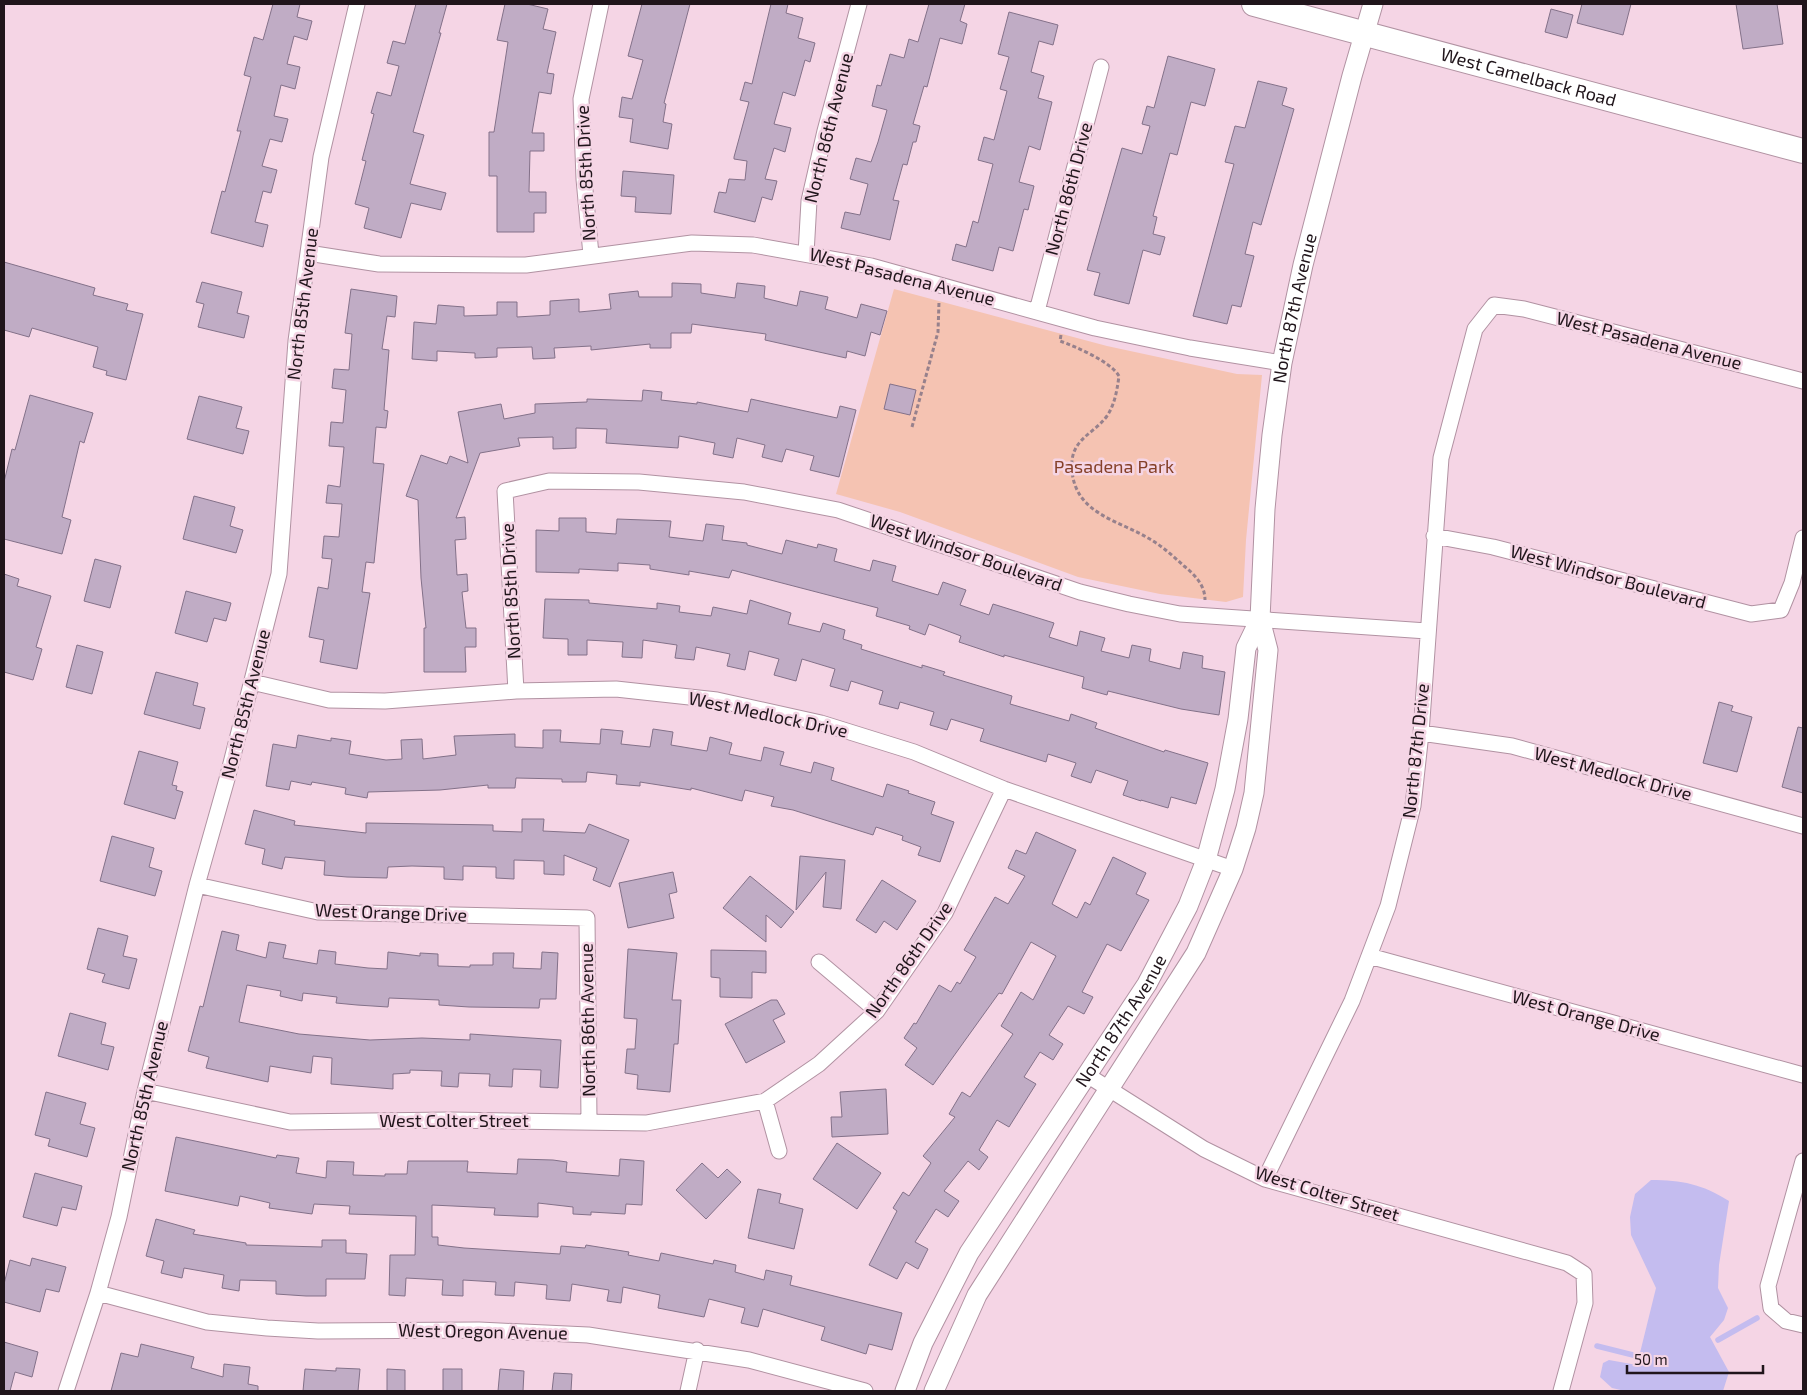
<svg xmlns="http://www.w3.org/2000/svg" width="1807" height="1395" viewBox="0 0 1807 1395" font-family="'Exo 2',sans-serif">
	<rect width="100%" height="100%" fill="#f5d5e5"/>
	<path fill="#f5c3b2" d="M894 289 1107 346 1237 374 1262 375 1246 540 1243 597 1226 602 1160 594 1078 577 900 512 836 494Z"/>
	<path fill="#c4bcef" d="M1651 1180C1682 1180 1702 1184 1729 1201L1719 1265 1718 1288 1728 1308 1724 1320 1710 1337 1729 1372 1723 1391H1625L1612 1388 1600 1377 1603 1363 1609 1360 1637 1365 1656 1288 1631 1235 1630 1217 1635 1194Z"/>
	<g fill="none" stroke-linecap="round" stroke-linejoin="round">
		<path stroke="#c4bcef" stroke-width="5.5" d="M1718 1340 1757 1318
			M1597 1346 1637 1356"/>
	</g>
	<path fill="#c0acc5" stroke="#837189" d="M273 4H300L297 17 312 21 307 40 294 36 287 64 300 67 295 89 281 85 274 116 288 119 282 142 270 139 262 166 277 170 271 193 263 191 255 222 268 225 263 247 211 233 222 191 225 192 241 131H237L251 77 244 75 254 37 263 40Z
		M416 4H447L439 33H441L413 132 424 135 410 184 446 193 441 210 411 203 401 238 364 228 369 208 355 204 366 161 362 160 374 114 371 113 377 92 391 96 399 66 387 63 393 41 405 44Z
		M505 4H527L548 9 543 29 556 32 547 73 554 74 551 94 539 92 532 133H544V151H530L529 192H546V213H534V232H497V176H489V132H494L508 42 497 40Z
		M642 4H690L664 103 666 104 663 122 672 124 668 149 630 142 633 119 619 117 622 97 632 99 643 60 628 56Z
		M771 4H788L786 13 803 18 798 38 815 43 810 62 805 60 795 96 783 92 774 124 791 128 785 152 774 148 765 179 777 181 772 200 762 197 755 222 714 212 719 192 726 193 729 179 745 180 747 161 734 159V157L749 102 740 100 745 82 752 84Z
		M929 4H965L960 21 967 24 962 44 940 38 927 87 924 86 913 124 920 126 916 142H913L907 165 903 164 893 200 899 201 890 240 841 228 845 212 860 215 868 184 850 179 856 158 871 162 878 142 887 110 872 106 877 85 881 86 890 54 904 58 909 39 918 42Z
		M1582 4H1631L1623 35 1577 23Z
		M1736 4H1777L1783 44 1743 49Z
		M1551 9 1573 15 1567 38 1545 32Z
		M1009 12 1058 25 1053 45 1039 41 1031 72 1044 76 1038 98 1052 102 1040 150 1029 146 1019 182 1034 186 1028 210 1024 209 1013 251 999 247 993 271 952 260 956 244 966 247 973 221 978 223 993 164 978 160 984 137 994 140 1007 91 1000 89 1009 57 998 54Z
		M1168 56 1215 69 1205 106 1191 102 1177 155 1170 153 1153 216 1157 217 1153 234 1165 237 1160 255 1143 250 1129 304 1094 295 1100 273 1087 270 1122 148 1142 154 1150 126 1142 124 1147 106 1154 108Z
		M1258 81 1287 88 1282 105 1294 109 1261 225 1253 222 1245 254 1254 256 1241 307 1232 305 1227 324 1193 316 1234 164 1225 162 1235 126 1245 128Z
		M623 171 674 175 671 214 635 212 636 197 621 196Z
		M4 262 95 288 93 295 128 304 126 310 143 314 126 380 106 375 107 371 93 367 98 347 32 328 29 337 4 330Z
		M202 282 242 292 237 313 249 316 244 338 198 327 204 304 196 302Z
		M672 283 701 284V293L735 298 737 283 765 286 764 298 797 306 800 291 828 297 825 309 857 318 861 304 887 311 880 335 871 332 865 356 847 351 846 358 765 340 766 334 692 324 691 333H671V348H650V344L591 350V346L554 348 555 358 533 359 532 347 497 348V357L475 358V353L437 351V361L412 359 414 322 436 324 438 305 464 307V316L497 315V302H517V317L550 315V301L579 299V312L611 309 609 294 638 291 639 297H672Z
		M351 289 397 296 395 317 387 316 382 349 389 350 384 410 388 411 386 428 376 427 373 463 384 464 374 563 366 562 362 592 370 593 357 669 320 662 324 640 309 637 318 587 328 589 332 559 322 558 324 536 339 537 342 504 326 503 328 485 340 487 344 447 329 446 331 422 343 423 346 390 332 388 334 369 349 370 352 334 345 333Z
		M890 384 916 390 910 415 884 409Z
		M643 390 662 392 661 400 697 404V402L748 412 751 399 837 418 840 406 856 410 839 477 810 470 814 456 786 449 782 462 762 457 765 445 737 438 733 458 713 454 715 443 679 436 678 448 606 443 607 429 576 428V448L553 449V437L518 438 520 446 480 453 456 518 465 517 466 539 455 540 457 575 467 574 468 591 462 592 466 628H476V647H465L466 672H424V628H426L421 578 418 500 406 496 421 455 447 464 450 456 468 463 458 412 501 404 504 419 535 413V404L587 402V399L642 401Z
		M30 395 93 413 84 443 80 441 62 517 71 520 62 554 4 539V482L12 449 15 450Z
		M199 396 242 407 236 428 249 431 243 454 187 439Z
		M194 496 235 507 230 526 243 530 236 553 183 539Z
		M559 518H586V532L616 534 617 519 671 521 669 537 703 541 706 524 724 526 722 540 747 543V545L782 554 786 540 817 548 818 544 837 549 834 561 870 571 873 560 896 566 892 581 938 595 943 582 966 590 960 605 989 615 993 604 1054 623 1049 637 1077 646 1080 631 1105 638 1101 651 1129 658 1132 645 1151 649 1149 661 1180 669 1183 652 1203 656 1202 668 1225 672 1219 715 1181 709 1108 691 1107 695 1082 688 1084 677 1004 655V657L959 642 961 636 929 624 925 635 909 629 910 626 876 616 878 608 732 570 729 578 689 571V575L650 569V565L618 563V571L579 569V573L536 572V530L559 531Z
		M95 559 121 566 110 608 84 601Z
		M4 574 19 579 17 586 51 596 36 647 42 649 33 680 4 672Z
		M186 591 231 603 226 621 214 618 207 642 175 633Z
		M545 599 589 600V603L657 609V603L680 606 679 612 711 616 713 607 747 614 750 600 791 613 788 624 820 632 823 623 845 630 843 639 862 645 861 649 922 668V665L945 672 943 675 1012 696 1010 704 1069 721 1071 714 1097 723 1095 728 1164 752 1165 750 1208 763 1196 804 1171 797 1168 808 1141 800V801L1123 795 1128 781 1096 770 1091 783 1071 776 1076 763 1048 754 1046 762 980 741 984 729 951 719 947 730 930 725 934 712 900 702 898 709 879 704 883 691 851 681 848 691 830 686 835 669 802 659 796 681 774 675 779 659 749 651 745 670 727 666 730 654 696 647 694 660 675 658 677 645 643 640 642 658 622 657 623 642 587 640V655H568V639L543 638Z
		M77 645 103 652 92 694 66 687Z
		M156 672 198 683 193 705 205 708 200 729 144 714Z
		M1719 702 1733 706 1731 711 1752 717 1737 772 1703 763Z
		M1798 727 1803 728V793L1782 787Z
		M601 729 623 731 621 744 650 747 653 729 673 732 671 745 707 751 710 737 732 743 729 754 761 761 764 747 784 752 780 765 811 773 814 762 834 768 831 780 883 797 887 784 909 791 908 793 935 802 931 814 954 822 940 862 918 855 921 847 902 840 903 836 876 827 873 835 793 810 771 806 774 797 745 790 742 801 691 788V790L640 782V786L616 784 617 775 587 772 586 782H562V779L516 778 515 788H488V785L440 790 368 792 367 798 345 794 346 788 312 782 311 785 291 781 289 790 266 786 273 744 296 748 298 735 331 741V738L351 741 349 754 386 760 402 759 401 740 422 739 423 759 456 755 454 736 515 734V747L543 748V730H561L560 742 600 744Z
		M139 751 178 762 172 785 177 786 176 790 183 792 175 819 124 804Z
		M254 810 295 821 294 825 366 833V823L493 825V831L522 832V819H544L543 831 585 833 589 824 629 840 610 887 593 880 597 868 564 855V875L544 874V861L514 860V879L496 878V867L463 866V880L444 879V867L412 866 388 867 387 878 347 877 324 875 325 861 285 857 282 869 262 864 265 849 245 844Z
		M1036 832 1076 850 1052 904 1077 918 1085 902 1090 905 1113 857 1146 873 1136 894 1149 900 1121 951 1107 944 1082 992 1093 997 1084 1014 1068 1006 1049 1035 1063 1044 1053 1060 1040 1052 1024 1077 1036 1084 1009 1127 997 1120 979 1150 988 1157 979 1170 968 1161 944 1191 959 1201 948 1217 936 1209 915 1242 928 1249 918 1269 906 1262 897 1279 869 1265 897 1211 893 1208 903 1192 909 1196 931 1163 923 1156 955 1117 949 1114 962 1092 970 1097 1013 1034 1001 1026 1021 992 1033 1000 1056 956 1031 942 1002 994 999 993 933 1085 905 1065 917 1048 904 1038 914 1023 916 1024 939 985 951 992 957 982 960 984 976 957 964 950 995 897 1008 904 1025 876 1008 868 1016 850 1026 854Z
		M112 836 154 848 149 867 162 871 155 896 100 881Z
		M800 856 845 860 841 909 823 907 826 872 796 910Z
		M673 872 677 892 669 894 674 918 628 928 619 883Z
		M750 876 794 912 781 928 766 915V942L723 908Z
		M882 880 916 901 897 930 884 921 876 933 856 920Z
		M98 928 128 936 123 956 137 959 129 989 102 982 105 974 87 969Z
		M222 931 239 935 236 950 266 958 269 942 286 945 283 958 317 964 319 950 336 952 335 964 368 968 387 969 388 952 420 956V953L438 954V966L470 967V965H493V953H514L513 968 541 969 542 952 558 953 556 999H540L539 1008 469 1007 439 1005V1000L389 998 388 1007 357 1005 336 1003 337 997 303 993 302 1001 280 996 281 991 247 985 239 1022 299 1034 370 1040 422 1038 470 1040V1034L561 1040 558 1088 540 1087 541 1070 513 1069 512 1087 489 1086 490 1074 459 1073 458 1087 441 1086 442 1071 410 1070V1073L393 1074V1089L331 1084 332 1058 313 1056 311 1073 270 1066 268 1082 206 1068 209 1057 188 1051 200 1006 203 1007Z
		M628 949 677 953 672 1000H681L678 1044H674L670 1092 637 1089 638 1075 625 1073 627 1049H635L637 1019 624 1018Z
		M711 950 766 951V973L752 972V998L720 997V978L711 977Z
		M771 1000H777L785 1014 773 1020 785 1042 746 1063 725 1024Z
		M70 1013 106 1023 101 1044 114 1047 108 1070 58 1056Z
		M886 1089 888 1134 832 1137 831 1117H842L840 1092Z
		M46 1092 86 1103 80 1124 95 1128 87 1157 48 1146 50 1139 35 1135Z
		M176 1137 276 1158 277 1155 299 1158 296 1173 326 1178 327 1161 354 1162 353 1175 385 1176V1174H407L408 1161H468L467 1172 517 1174 518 1159 553 1160 567 1162 566 1172 619 1176 620 1159 644 1161 642 1205 626 1204 625 1214 591 1212V1215L573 1214V1207L538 1203V1217L494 1215 495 1208 432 1205V1237H438V1245L464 1248 560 1254 561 1246 585 1248 586 1245 629 1252 628 1255 659 1261 661 1253 713 1264 714 1260 736 1265 735 1272 764 1280 766 1270 792 1276 790 1285 902 1313 892 1350 869 1344 866 1354 847 1348 821 1340 825 1327 763 1309 758 1327 741 1323 745 1308 709 1299 704 1317 658 1308 660 1295 623 1287 621 1303 607 1301 609 1290 572 1284 570 1301 546 1299 547 1285 515 1282 514 1296 495 1295 496 1282 463 1280V1296L442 1295 443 1280 406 1278 405 1296 389 1295 390 1255H415L416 1216 349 1214 350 1206 314 1204 312 1214 269 1208 270 1203 240 1196 238 1206 165 1191Z
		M837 1143 881 1173 857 1209 813 1179Z
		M702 1163 718 1178 727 1169 741 1182 706 1219 676 1190Z
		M35 1173 82 1186 76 1210 62 1207 57 1226 23 1217Z
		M758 1189 781 1194 779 1203 803 1209 794 1249 748 1238Z
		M156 1219 195 1230 193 1234 246 1243V1245L322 1247V1240H346V1253L367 1254 365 1279H326V1296H306L276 1294V1281L240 1280 239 1291 222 1288 224 1275 184 1268 182 1278 161 1273 164 1261 146 1256Z
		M32 1258 66 1267 59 1292 46 1289 40 1312 4 1302V1284L10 1260 30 1266Z
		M4 1342 38 1352 32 1377 15 1372 10 1391H4Z
		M141 1344 194 1357 191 1368 223 1377 224 1364 250 1367 248 1384 258 1386V1391H111L121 1353 138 1357Z
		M336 1368 360 1369 358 1391H303L305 1369 336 1371Z
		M387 1369 405 1370V1391H387Z
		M443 1369H462V1391H443Z
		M500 1369 524 1371 523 1391H498Z
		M554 1373 572 1374 571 1391H552Z"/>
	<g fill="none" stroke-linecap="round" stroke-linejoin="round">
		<g stroke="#b192a2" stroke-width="17">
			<path id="minor" d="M308 253 379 264 526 265 692 243 753 245 871 266 1095 328 1190 348 1282 363
				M806 254 809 201 825 131 859 4
				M591 255 584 179 581 99 601 4
				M1037 311 1101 67
				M1434 536 1493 547 1751 614 1781 610 1792 583 1803 538
				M252 682 329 700 385 701 516 691 616 689 717 700 821 723 914 752 1004 789 1233 869
				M516 691 505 491 549 481 639 482 744 492 838 510 1080 592 1129 604 1180 614 1427 631
				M1421 733 1512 746 1803 826
				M197 885 318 912 587 918 589 1121
				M1369 956 1803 1075
				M819 962 877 1011
				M1087 1075 1204 1149 1265 1179 1567 1263 1584 1274 1585 1303 1561 1391
				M145 1091 290 1122 450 1120 646 1123 765 1101 819 1064 877 1011 945 913 1004 789
				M765 1101 779 1151
				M1803 1161 1768 1286 1771 1308 1786 1321 1803 1325
				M1265 1179 1352 1001 1388 906 1413 806 1421 733 1441 458 1475 329 1494 305 1524 309 1803 381
				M98 1293 207 1322 267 1328 318 1331 479 1330 588 1335 749 1360 865 1391
				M66 1391 98 1293 119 1217 145 1091 197 885 227 779 279 574 296 341 308 253 321 157 357 4
				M688 1391 697 1350"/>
		</g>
		<g stroke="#b192a2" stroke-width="21">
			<g id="tertiary">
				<path id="s1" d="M905 1391 923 1343 969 1253 1147 984 1188 906 1206 860 1225 789 1238 719 1246 648 1260 619"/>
				<path id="s2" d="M934 1391 977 1295 1196 953 1233 869 1246 828 1254 793 1268 650 1260 619 1265 509 1272 435 1282 363 1303 265 1352 76 1373 4"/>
			</g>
		</g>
		<g stroke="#b192a2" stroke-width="26">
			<g id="primary">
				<path id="s3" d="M1254 4 1803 151"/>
			</g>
		</g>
		<path stroke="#97818c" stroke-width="3" stroke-dasharray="4 2.5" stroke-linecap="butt" d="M1061 335 1060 341C1076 347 1110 361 1119 376 1117 390 1115 404 1107 416 1092 436 1069 439 1072 471 1076 514 1118 520 1148 538 1161 545 1173 556 1184 566 1195 575 1205 585 1205 600
			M912 427 938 332 939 302"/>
		<use href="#minor" stroke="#fff" stroke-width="15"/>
		<use href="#tertiary" stroke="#fff" stroke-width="19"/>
		<use href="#primary" stroke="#fff" stroke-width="24"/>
	</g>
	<g text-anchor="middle" stroke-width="5" stroke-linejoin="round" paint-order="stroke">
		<g font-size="18" fill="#20151b" stroke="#f5d5e5">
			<text dy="6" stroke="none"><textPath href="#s3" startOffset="284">West Camelback Road</textPath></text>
			<text transform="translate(829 128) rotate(-76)" y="6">North 86th Avenue</text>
			<text transform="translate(586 173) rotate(-93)" y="6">North 85th Drive</text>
			<text transform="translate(1069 189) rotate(-75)" y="6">North 86th Drive</text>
			<text transform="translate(902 277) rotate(14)" y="6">West Pasadena Avenue</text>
			<text transform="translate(303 304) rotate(-83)" y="6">North 85th Avenue</text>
			<text dy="6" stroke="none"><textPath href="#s2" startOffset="1171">North 87th Avenue</textPath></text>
			<text transform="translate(1649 341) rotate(14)" y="6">West Pasadena Avenue</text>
			<text transform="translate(966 553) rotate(19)" y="6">West Windsor Boulevard</text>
			<text transform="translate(1608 577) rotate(15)" y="6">West Windsor Boulevard</text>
			<text transform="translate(511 591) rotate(-93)" y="6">North 85th Drive</text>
			<text transform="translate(246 704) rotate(-76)" y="6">North 85th Avenue</text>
			<text transform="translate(768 715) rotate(12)" y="6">West Medlock Drive</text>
			<text transform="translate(1416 751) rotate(-84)" y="6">North 87th Drive</text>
			<text transform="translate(1613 774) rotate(15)" y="6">West Medlock Drive</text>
			<text transform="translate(391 913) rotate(2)" y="6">West Orange Drive</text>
			<text transform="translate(909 960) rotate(-55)" y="6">North 86th Drive</text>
			<text transform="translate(1586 1016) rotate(15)" y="6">West Orange Drive</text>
			<text transform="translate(588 1020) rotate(-91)" y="6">North 86th Avenue</text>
			<text dy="6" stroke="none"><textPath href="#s1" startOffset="430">North 87th Avenue</textPath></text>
			<text transform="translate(145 1096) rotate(-77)" y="6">North 85th Avenue</text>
			<text x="454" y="1127">West Colter Street</text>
			<text transform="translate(1327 1194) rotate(17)" y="6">West Colter Street</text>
			<text transform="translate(483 1332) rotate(1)" y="6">West Oregon Avenue</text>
		</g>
		<g font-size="18" fill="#854028" stroke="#f5d5e5">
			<text x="1114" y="473">Pasadena Park</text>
		</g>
	</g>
	<rect width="1807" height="1395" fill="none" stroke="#20151b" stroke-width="10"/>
	<path d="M1627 1365v8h136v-8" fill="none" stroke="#20151b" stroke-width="2.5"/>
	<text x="1634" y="1365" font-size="15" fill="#20151b" stroke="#f5d5e5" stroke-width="4" paint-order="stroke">50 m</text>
</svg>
